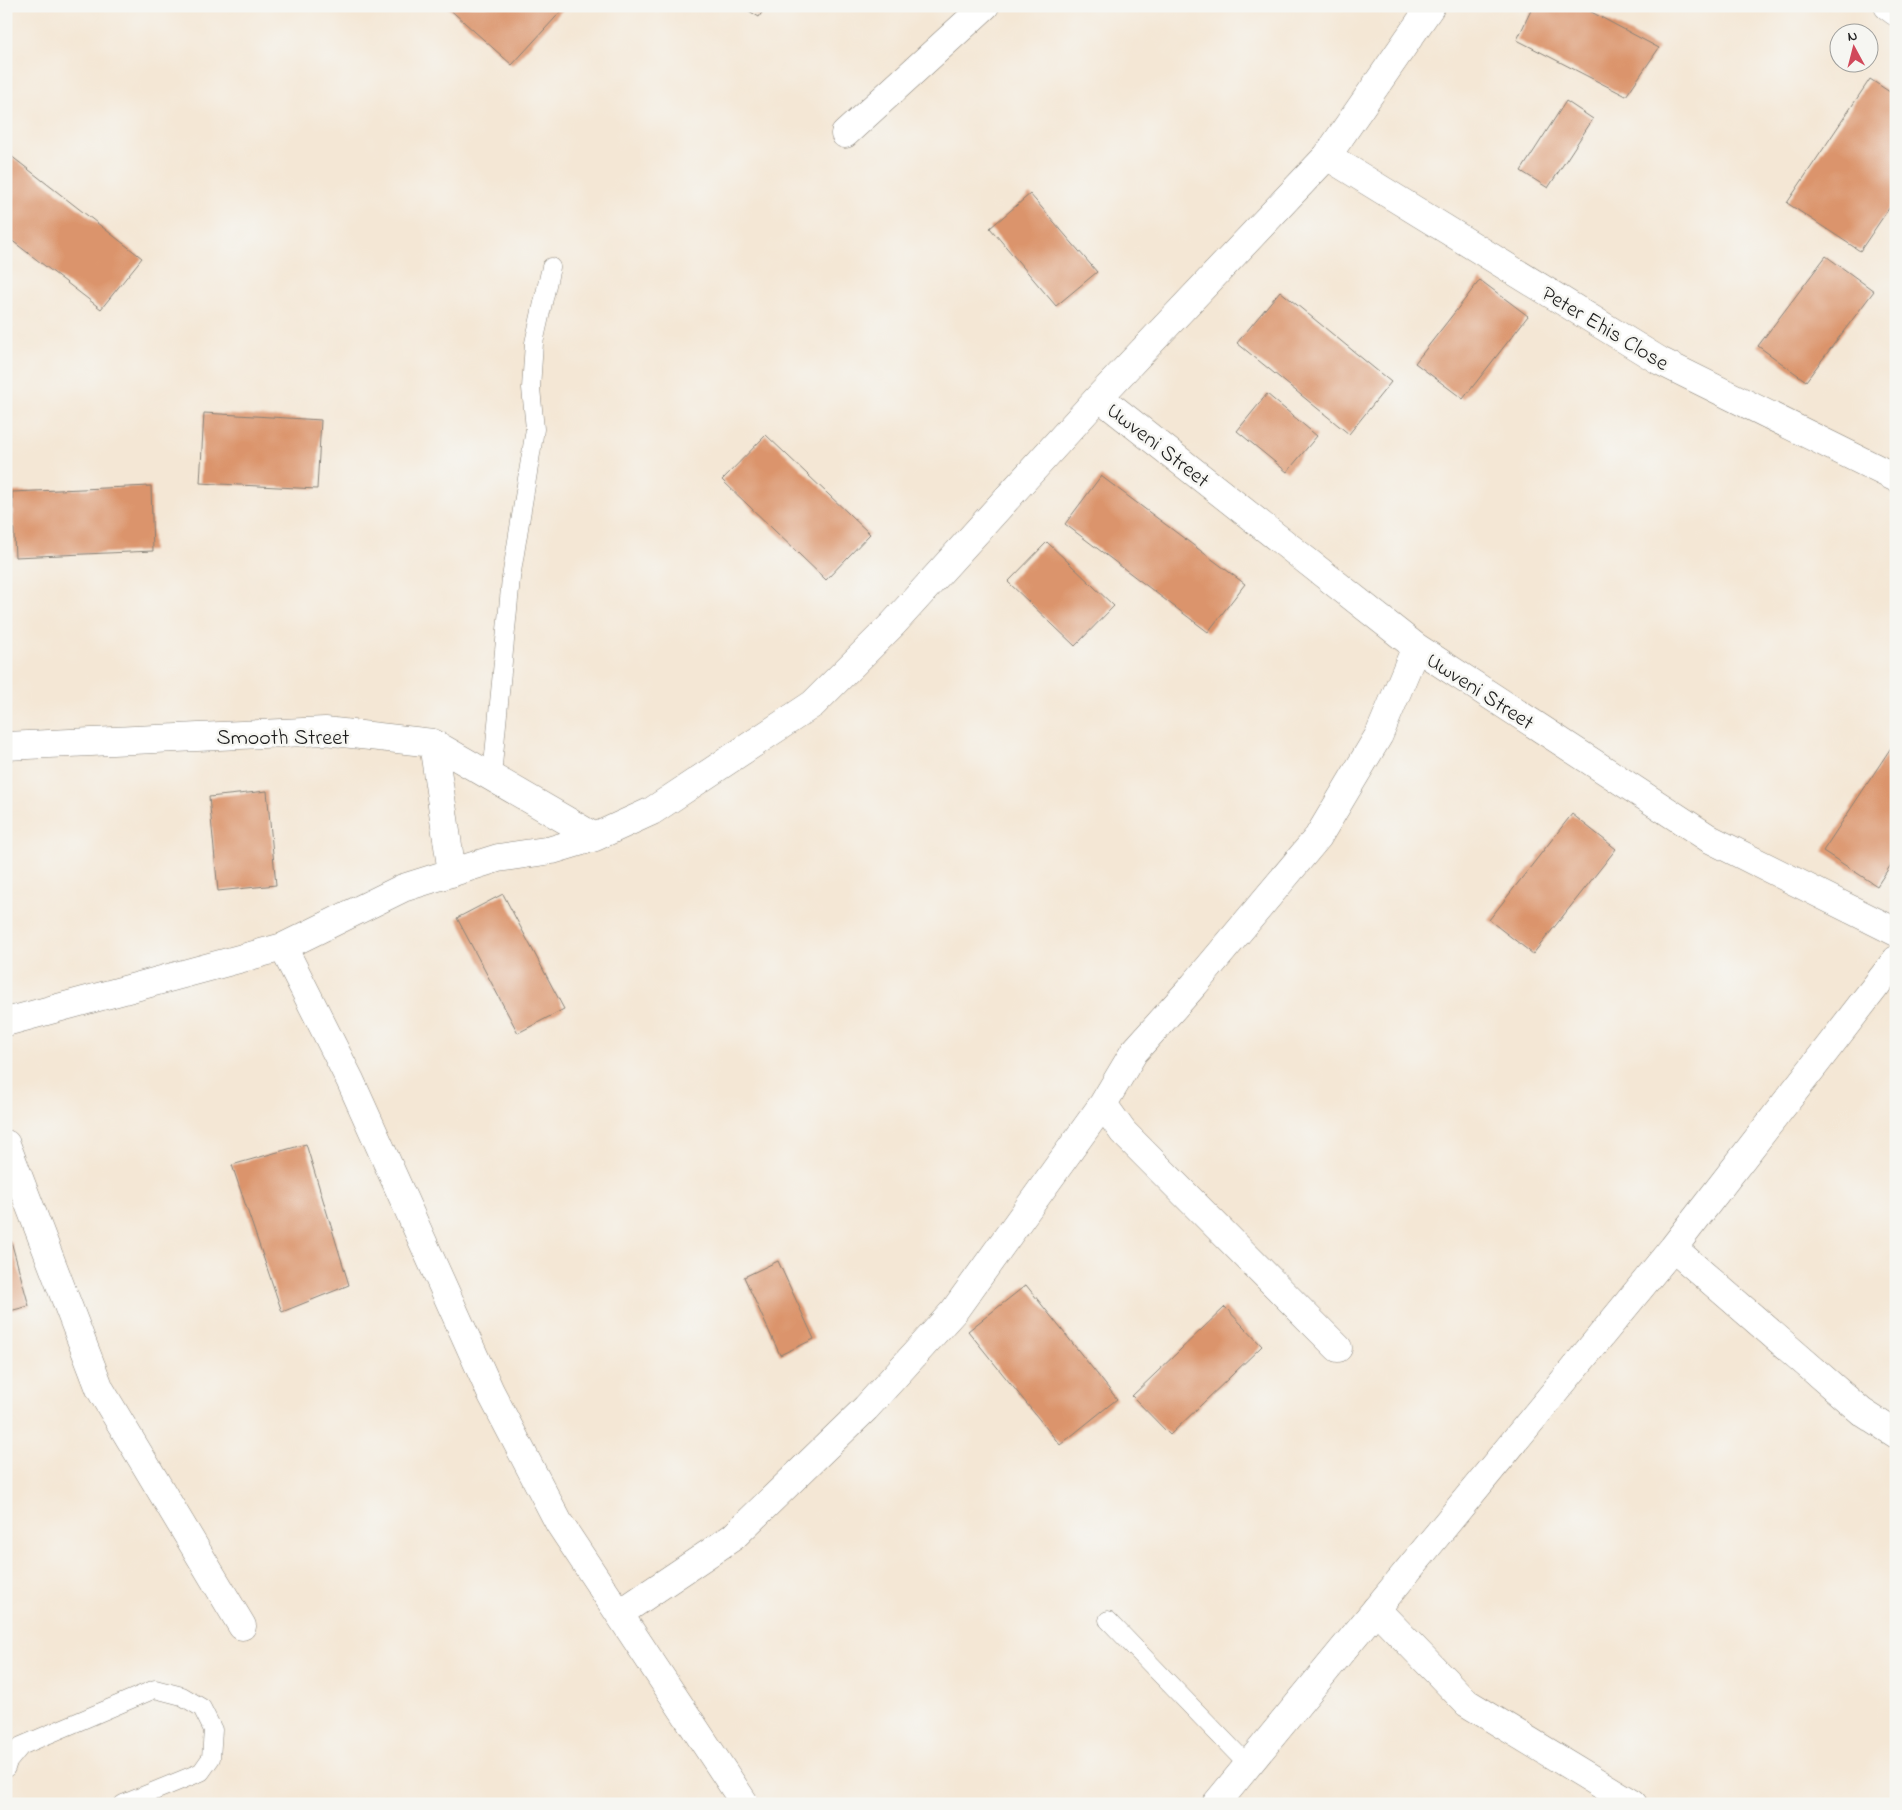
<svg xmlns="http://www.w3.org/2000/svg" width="1902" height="1810" viewBox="0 0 1902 1810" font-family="'Indie Flower',sans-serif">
	<rect width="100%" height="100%" fill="#f6f6f2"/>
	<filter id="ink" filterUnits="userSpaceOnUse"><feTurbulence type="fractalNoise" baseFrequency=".02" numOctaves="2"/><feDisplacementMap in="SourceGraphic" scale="10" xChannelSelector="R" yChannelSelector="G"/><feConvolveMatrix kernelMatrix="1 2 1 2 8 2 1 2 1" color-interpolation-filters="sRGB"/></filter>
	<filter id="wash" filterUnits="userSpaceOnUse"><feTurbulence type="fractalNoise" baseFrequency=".0096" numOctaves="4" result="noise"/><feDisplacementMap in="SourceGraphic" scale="20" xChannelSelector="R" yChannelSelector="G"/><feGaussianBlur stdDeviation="1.12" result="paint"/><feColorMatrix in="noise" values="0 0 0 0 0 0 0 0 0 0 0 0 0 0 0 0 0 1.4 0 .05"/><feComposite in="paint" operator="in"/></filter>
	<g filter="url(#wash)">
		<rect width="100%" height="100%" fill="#f4e7d5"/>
		<g id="blocks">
			<path fill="#db946c" d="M446 6H566L512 65Z
				M741 6H766L759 17Z
				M1533 6H1580L1659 48 1626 96 1517 40Z
				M1870 79 1896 96V198L1860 251 1787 203Z
				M1566 101 1593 119 1548 188 1521 171Z
				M6 152 142 258 101 309 6 236Z
				M1030 194 1097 272 1056 306 990 228Z
				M1826 256 1874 291 1806 381 1758 346Z
				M1480 280 1528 316 1463 399 1415 363Z
				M1280 291 1391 382 1349 434 1237 343Z
				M1267 394 1317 436 1287 472 1237 431Z
				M204 413 321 420 317 489 200 483Z
				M766 435 870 534 826 580 722 480Z
				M1101 476 1245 584 1208 632 1065 524Z
				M151 486 153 551 15 557 12 492Z
				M1047 542 1114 606 1075 646 1008 582Z
				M1896 740V857L1877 886 1823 851Z
				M267 791 276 885 218 891 209 797Z
				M1572 814 1616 849 1533 954 1489 920Z
				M503 894 564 1009 518 1033 457 918Z
				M306 1144 349 1285 282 1312 232 1165Z
				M11 1241 29 1306 6 1312V1243Z
				M778 1261 814 1339 780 1355 744 1277Z
				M1026 1285 1117 1399 1060 1445 968 1331Z
				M1225 1307 1262 1346 1170 1435 1132 1396Z"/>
		</g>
	</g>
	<g filter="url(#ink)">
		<use href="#blocks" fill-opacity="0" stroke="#888278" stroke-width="1"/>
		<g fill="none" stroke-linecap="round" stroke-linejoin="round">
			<g stroke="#888278" stroke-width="19">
				<path id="lane" d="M492 776 511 578 535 429 531 388 534 343 551 267
					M1108 1620 1248 1765
					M6 1768 8 1762 21 1746 155 1689 182 1696 202 1708 213 1730 211 1758 201 1772 123 1804"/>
			</g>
			<g stroke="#888278" stroke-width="29">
				<path id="street" d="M1888 6 1896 12
					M845 134 985 6
					M1327 156 1660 361 1896 478
					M1099 397 1416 647 1710 839 1896 932
					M433 743 452 873
					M6 746 325 731 433 743 595 837
					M283 947 350 1080 490 1391 559 1523 745 1804
					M6 1022 283 947 403 888 498 858 552 850 595 837 652 811 813 704 893 624 1099 397 1327 156 1431 6
					M6 1144 100 1389 242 1626
					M1673 1248 1862 1412 1896 1434
					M1338 1348 1123 1132 1103 1104 1134 1052 1194 985 1318 837 1379 735 1416 647
					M1376 1609 1467 1703 1633 1804
					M619 1614 733 1537 866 1408 954 1311 1103 1104
					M1216 1804 1673 1248 1896 960"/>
			</g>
			<use href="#lane" stroke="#fff" stroke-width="18"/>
			<use href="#street" stroke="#fff" stroke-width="28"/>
		</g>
	</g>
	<g text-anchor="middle" stroke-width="5" stroke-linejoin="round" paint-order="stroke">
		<g font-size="22" fill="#1c1c1c" stroke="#f6f6f2">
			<text transform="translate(1606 327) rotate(31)" y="8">Peter Ehis Close</text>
			<text transform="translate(1159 444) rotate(38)" y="8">Uwveni Street</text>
			<text transform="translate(1481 690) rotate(33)" y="8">Uwveni Street</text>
			<text x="283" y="744">Smooth Street</text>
		</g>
	</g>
	<rect width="1902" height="1810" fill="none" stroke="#f6f6f2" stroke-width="25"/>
	<g transform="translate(1854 48) rotate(353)"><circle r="24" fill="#f6f6f2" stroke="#9f9f9c"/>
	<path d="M0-4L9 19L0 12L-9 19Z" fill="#d1495b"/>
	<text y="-8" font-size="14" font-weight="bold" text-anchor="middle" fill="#1c1c1c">N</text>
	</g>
</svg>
